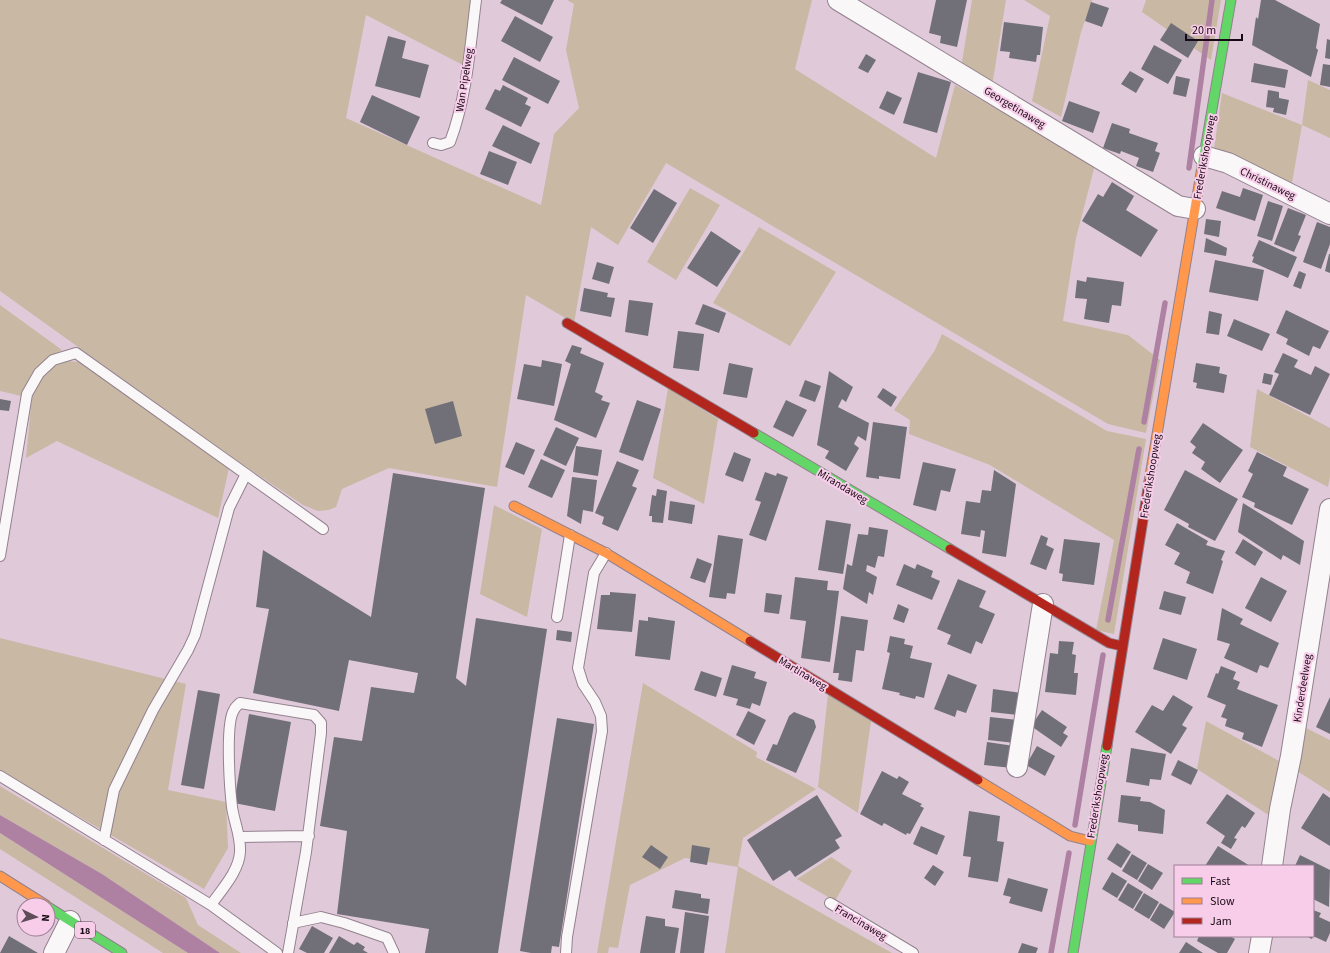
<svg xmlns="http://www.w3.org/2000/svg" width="1330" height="953" viewBox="0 0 1330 953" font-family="'Source Sans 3',sans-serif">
	<rect width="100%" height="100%" fill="#e0cada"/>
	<path fill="#c8b8a4" d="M0 0H472L463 65 366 15 346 118 541 205 554 134 579 108 566 50 574 4 567 0H812L795 69 936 158 955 85 1095 165 1076 238 1063 321 1128 335 1160 360 1146 433 1108 424 666 163 618 245 591 227 574 323 526 295 497 487 389 468 342 489 336 507 329 510 318 511 303 505 240 463 0 291Z
		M972 0H1006L992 86 961 68Z
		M1024 0H1092L1081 32 1061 117 1032 101 1050 16Z
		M1146 0H1221L1211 60 1142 12Z
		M1308 80 1330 90V138L1302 125 1291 189 1214 149 1222 93 1302 125Z
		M690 188 720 205 676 280 647 262Z
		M759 227 836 272 790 346 713 303Z
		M0 305 62 350 50 357 35 369 21 396 0 391Z
		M942 334 1107 431 1146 439 1114 634 1096 630 1114 540 990 465 909 434 910 420 894 410 935 350Z
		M65 361 80 362 229 468 218 518 57 441 26 458 32 395 39 379 50 368Z
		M668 388 718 419 704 504 653 478Z
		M1257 389 1330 428V476L1328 487 1250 447Z
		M494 505 542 529 527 617 480 594Z
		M0 638 186 684 168 790 226 802 228 848 204 889 0 771Z
		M643 683 757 752 756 757 816 789 743 838 738 866 892 953H725L738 867 685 858 630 885 618 948 609 947 608 953H597Z
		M828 694 871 721 858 813 818 787Z
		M1206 721 1281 762 1273 818 1197 769Z
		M1302 726 1330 740V792L1294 769Z
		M0 786 186 898 198 925 241 953H220L102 874 0 815Z
		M0 833 188 953H163L0 849Z
		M831 857 852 871 835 901 797 879Z"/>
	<path fill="#ae81a2" d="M0 815 102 874 220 953H188L0 833Z"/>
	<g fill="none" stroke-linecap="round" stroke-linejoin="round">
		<path stroke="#ae81a2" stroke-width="5.5" d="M1189 168 1212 0
			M1144 422 1165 303
			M1108 620 1139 449
			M1075 825 1103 655
			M1051 953 1069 853"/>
	</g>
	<path fill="#717079" d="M502 0H554L542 25 500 3Z
		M936 0H967L957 47 940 43 941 36 929 33Z
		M1261 0H1275L1320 24 1316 48 1318 50 1311 77 1252 45 1256 17 1258 19Z
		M1091 2 1109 8 1102 27 1085 21Z
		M515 16 553 37 540 62 501 41Z
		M1004 22 1043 27 1040 55H1037L1036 62 1009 58 1010 52 1000 51Z
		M1171 23 1198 41 1188 58 1160 40Z
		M388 36 406 41 402 58 429 65 420 98 375 86Z
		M1327 39 1330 40V59L1325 58Z
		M1154 45 1182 60 1168 84 1141 69Z
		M866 54 876 60 868 73 858 68Z
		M514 57 560 81 548 104 502 80Z
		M1254 63 1288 70 1285 88 1251 82Z
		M1323 64 1330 65V87L1320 85Z
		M1130 71 1144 79 1136 93 1121 84Z
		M918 72 951 82 937 133 903 123Z
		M1176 76 1190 79 1186 97 1173 94Z
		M503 85 528 98 525 104 531 107 521 127 485 109 495 89 500 91Z
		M1268 90 1279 92V98L1289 100 1286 115 1273 112 1274 108 1266 107Z
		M887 91 902 98 894 115 879 108Z
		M372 95 420 117 407 145 360 122Z
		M1069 101 1100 112 1093 133 1062 121Z
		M1112 123 1130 129 1129 133 1158 143 1155 151 1160 153 1153 172 1136 166 1139 158 1121 151 1120 154 1103 148Z
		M503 125 540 143 531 164 492 146Z
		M489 151 517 162 508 185 480 174Z
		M1112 182 1134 196 1126 210 1158 230 1141 257 1082 221 1098 194 1103 197Z
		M1243 188 1263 195 1255 221 1216 208 1222 191 1240 197Z
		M654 189 677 203 653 243 630 228Z
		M1268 201 1283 206 1272 241 1257 236Z
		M1288 208 1306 215 1298 235 1301 236 1294 252 1274 244Z
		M1206 219 1221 221 1219 237 1204 234Z
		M1317 222 1330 227V244L1321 269 1303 262Z
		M711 231 741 251 717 287 687 268Z
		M1206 238 1227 248 1226 256 1204 252Z
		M1259 240 1297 257 1288 278 1252 262 1254 257 1252 256Z
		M1329 254H1330V273L1325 271Z
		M1215 260 1264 270 1258 301 1209 292Z
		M597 262 614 267 609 284 592 279Z
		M1299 271 1306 274 1301 289 1293 286Z
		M1087 277 1124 282 1121 306 1112 305 1109 323 1084 319 1087 299 1075 298 1077 280 1086 282Z
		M584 288 608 293 607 297 615 298 611 317 580 311Z
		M629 300 653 303 648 336 625 332Z
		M703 304 726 313 719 333 695 324Z
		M1286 310 1329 331 1320 349 1313 346 1309 356 1286 344 1288 339 1276 333Z
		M1209 311 1222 314 1219 335 1206 333Z
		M1234 319 1270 334 1262 351 1227 336Z
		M678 331 704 334 699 371 673 368Z
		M572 345 582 348 580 353 604 363 595 392 603 396 601 400 610 403 596 438 554 420 571 364 565 361Z
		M1283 353 1298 360 1294 367 1311 375 1315 366 1330 374 1310 415 1269 395 1279 374 1274 372Z
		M542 360 562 364 554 406 517 399 524 364 541 367Z
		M729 363 753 368 747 398 723 394Z
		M1196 363 1220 367 1219 373 1227 375 1224 393 1196 388 1197 383 1193 382Z
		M829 371 853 387 846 402 842 399 838 407 869 423 866 441 858 436 854 444 859 448 846 471 825 458 829 451 817 445Z
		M1264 373 1273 375 1271 385 1262 383Z
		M805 380 821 386 815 402 799 396Z
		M883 388 897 397 891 407 877 397Z
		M0 399 11 401 9 411 0 410Z
		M637 400 661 409 643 461 619 452Z
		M786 400 807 410 793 437 773 427Z
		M453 401 462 436 435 444 425 409Z
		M873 422 907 427 900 479 879 476V479L866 477Z
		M1203 423 1243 450 1220 483 1201 469 1205 462 1192 453 1196 447 1190 442Z
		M556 427 579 438 566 466 543 455Z
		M516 442 535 450 524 475 505 467Z
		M576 446 602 450 598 476 573 472Z
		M734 452 751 459 743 482 725 475Z
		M1257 452 1287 467 1283 476 1309 489 1292 525 1254 507 1255 503 1242 497 1253 474 1248 471Z
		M541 459 565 470 552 498 528 487Z
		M617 461 639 470 632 486 637 488 618 531 602 524 604 517 595 513Z
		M923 462 956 469 950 492 941 490 936 511 913 505Z
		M994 470 1016 484 1006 557 982 553 985 531 981 530 980 537 961 534 966 501 980 503 982 490 991 491Z
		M1185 470 1238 499 1215 541 1188 527 1189 524 1164 510Z
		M765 472 776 476 777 473 788 477 766 541 749 535 761 502 755 500Z
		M393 473 485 488 456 678 466 686 476 618 547 629 498 953H425L429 929 337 914 347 831 320 826 334 737 362 741 371 687 414 693 418 673 349 660 339 711 253 693 269 609 256 607 263 550 371 617Z
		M572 477 597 480 593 512 583 510 581 524 567 516Z
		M657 489 667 491 663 523 652 522V516H649L652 495 656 496Z
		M670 501 695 505 692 524 668 520Z
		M1243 503 1304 541 1300 565 1283 555 1281 560 1238 532Z
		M826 520 851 524 843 574 818 570Z
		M1177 523 1208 541 1206 545 1225 551 1221 560 1223 561 1213 594 1186 583 1190 572 1174 564 1180 553 1165 545Z
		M869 527 888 530 884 557 878 556 875 568 867 565 866 571 877 577 873 595 869 592 867 604 843 589 847 564 852 566 858 534 868 535Z
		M718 535 743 539 735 594 727 593 726 599 709 597Z
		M1041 535 1048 538 1046 545 1054 549 1046 570 1030 564Z
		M1064 539 1100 543 1094 585 1062 581 1063 574 1059 573Z
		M1243 539 1263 552 1255 566 1235 553Z
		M697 558 712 564 705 583 690 578Z
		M904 564 915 569 917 564 933 571 931 577 940 581 932 600 896 585Z
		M795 577 828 581 827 590 839 591 830 662 801 658 806 621 790 619Z
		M1261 577 1287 591 1271 622 1245 608Z
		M958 579 986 591 979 607 995 614 982 644 976 641 971 654 947 644 951 635 937 629Z
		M1164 591 1186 597 1181 615 1159 609Z
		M610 592 636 594 632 632 597 629 601 595H610Z
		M766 593 782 595 779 614 764 612Z
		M898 604 909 609 904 623 893 619Z
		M1222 608 1243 619 1240 624 1279 643 1268 668 1260 665 1257 673 1224 658 1230 644 1217 640Z
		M841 616 868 620 864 651 856 650 852 682 838 680 839 673H833Z
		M648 617 675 621 670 660 635 656 639 620 648 621Z
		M557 630 572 632 571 642 556 640Z
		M890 636 905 639 904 644 913 646 910 658 932 663 924 698 916 696 915 699 899 695 900 693 882 689 890 653 887 652Z
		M1163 638 1197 649 1187 680 1153 669Z
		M1059 641 1074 642 1072 654 1076 655 1074 673H1078L1076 695 1045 692 1050 653 1058 654Z
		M732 665 756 672 754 678 767 682 760 706 752 703 750 709 736 705 738 699 723 695Z
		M1221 666 1236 672 1233 679 1240 682 1237 689 1278 705 1262 747 1242 739 1244 733 1225 726 1227 719 1221 717 1226 705 1207 697 1216 673 1218 674Z
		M701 671 722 678 716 697 694 690Z
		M948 674 977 685 966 713 957 710 955 717 934 709Z
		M993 689 1021 693 1019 715 991 712Z
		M198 690 220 694 204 789 181 785Z
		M1173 695 1193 707 1182 725 1187 728 1171 754 1135 732 1152 705 1163 711Z
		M1330 697V734L1316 727Z
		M1042 710 1067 727 1063 733 1068 736 1061 747 1031 726Z
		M748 711 766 720 754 745 736 735Z
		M794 712 814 720 816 727 796 773 766 760 773 744 777 745 789 716Z
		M249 714 291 722 275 811 234 803Z
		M990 717 1018 720 1015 743 988 740Z
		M557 718 594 724 559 947 552 946 551 953H531L520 951Z
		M987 742 1014 746 1012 768 984 765Z
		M1037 746 1055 756 1045 776 1026 765Z
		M1131 748 1166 754 1161 780 1150 779 1149 786 1126 782Z
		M1178 760 1198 770 1191 785 1171 775Z
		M882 771 897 779 899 776 909 782 902 794 922 804 920 806 924 808 910 834 907 833 906 835 884 823 882 826 860 814Z
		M1323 793 1330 798V846L1301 828Z
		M1227 794 1255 813 1245 828 1242 826 1234 838 1237 839 1231 849 1221 843 1225 836 1206 823Z
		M817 795 842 836 835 840 840 848 795 877 790 870 773 881 747 840Z
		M1121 795 1141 797 1140 801 1150 802 1165 810 1163 834 1138 831V825L1118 822Z
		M969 811 1000 816 997 841 1004 842 998 882 968 877 971 857 963 856Z
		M921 826 945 836 937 855 913 844Z
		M1117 843 1131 852 1121 868 1107 859Z
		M651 845 668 857 660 869 642 857Z
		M692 845 710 848 707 865 690 862Z
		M1218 846 1250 866H1205Z
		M1132 854 1147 863 1137 880 1122 871Z
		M1300 855 1330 870 1329 907 1313 899V866H1295Z
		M1148 864 1163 873 1152 890 1138 881Z
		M933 865 944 872 935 886 924 878Z
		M1112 872 1127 881 1117 898 1102 889Z
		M1008 878 1048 889 1042 912 1009 903 1011 897 1003 895Z
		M1128 883 1143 892 1133 909 1118 900Z
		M675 890 701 894V898L710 899 708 914 672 908Z
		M1144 893 1159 902 1149 919 1134 910Z
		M1160 903 1175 912 1164 929 1150 920Z
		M1313 910 1321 913 1319 917 1330 922V933L1326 942 1313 936 1312 939 1306 936H1313Z
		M685 912 709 916 704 953H680Z
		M646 916 665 919V926L679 928 675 953H640Z
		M312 926 333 938 324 953H307L299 949Z
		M9 936 38 953H0Z
		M339 936 354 945 357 942 365 947 363 950 368 953H329Z
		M1199 936H1230L1235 939 1227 953H1218L1197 941Z
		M1186 942 1203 953H1179Z
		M1022 943 1038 948 1036 953H1018Z"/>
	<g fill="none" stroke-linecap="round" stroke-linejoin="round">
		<g stroke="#93828e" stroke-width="12">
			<path id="lane" d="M433 143 441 145 450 142C467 97 470 47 476 0
				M0 556 27 394 39 373 53 360 76 353 323 529
				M557 617 570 535
				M0 776 211 905 277 953
				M240 837 309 836
				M104 840 114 790 153 710 188 650 195 635 229 508 246 474
				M830 903 913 953
				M211 905C222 889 239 871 240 852 241 836 234 822 232 807 230 790 225 723 234 710 235 707 238 705 240 703L314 715 321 723V733L306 852 288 953
				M293 923 321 917 344 923 387 938 394 953
				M566 953 567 937 602 731 601 716 595 702 583 684 578 668 594 573 606 553"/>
		</g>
		<g stroke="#93828e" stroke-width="22">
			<path id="street" d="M838 0 1178 206 1195 209
				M1204 156 1228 163 1330 214
				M1017 767 1043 604
				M1272 866 1280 809 1291 756 1330 509
				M54 953 70 921
				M1259 953 1262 936"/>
		</g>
		<g stroke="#93828e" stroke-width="11">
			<path id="fast" d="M1202 167 1231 0
				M754 433 950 549
				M48 907 122 953
				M1073 953 1107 746"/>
		</g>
		<g stroke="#93828e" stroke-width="11">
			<path id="slow" d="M1149 482 1202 167
				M514 506 606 553 750 641
				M978 780 1070 836 1090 841
				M0 876 46 905"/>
		</g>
		<g stroke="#93828e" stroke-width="11">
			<path id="jam" d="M567 323 754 433
				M950 549 1109 643 1122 646
				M750 641 978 780
				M1107 746 1149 482"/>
		</g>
		<use href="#lane" stroke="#faf7f9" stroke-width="10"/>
		<use href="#street" stroke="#faf7f9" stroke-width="20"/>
		<use href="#fast" stroke="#63d668" stroke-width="9"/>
		<use href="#slow" stroke="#ff974d" stroke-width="9"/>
		<use href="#jam" stroke="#b3261e" stroke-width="9"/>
	</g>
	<g text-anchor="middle" stroke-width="4" stroke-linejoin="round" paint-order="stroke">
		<rect fill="#f8cdea" stroke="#5b4454" stroke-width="1" x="75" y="922" width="20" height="16" rx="3"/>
		<g font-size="10" font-weight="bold" fill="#180a14">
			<text x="85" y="934">18</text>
		</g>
		<g font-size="11" fill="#180a14" stroke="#f8cdea">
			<text transform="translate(464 80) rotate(-81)" y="4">Wan Pipelweg</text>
			<text transform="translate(1015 107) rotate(31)" y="4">Georgetinaweg</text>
			<text transform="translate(1204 157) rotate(-80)" y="4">Frederikshoopweg</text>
			<text transform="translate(1268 183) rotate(26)" y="4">Christinaweg</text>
			<text transform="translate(1150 476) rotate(-81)" y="4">Frederikshoopweg</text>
			<text transform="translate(843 486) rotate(31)" y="4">Mirandaweg</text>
			<text transform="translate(803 673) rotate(31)" y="4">Martinaweg</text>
			<text transform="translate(1302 688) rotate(-81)" y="4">Kinderdeelweg</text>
			<text transform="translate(1097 796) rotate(-81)" y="4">Frederikshoopweg</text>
			<text transform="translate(861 922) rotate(31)" y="4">Francinaweg</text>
		</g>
	</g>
	<rect x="1174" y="865" width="140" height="72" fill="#f8cdea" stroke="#9e7f94"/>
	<rect x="1182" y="878" width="20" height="6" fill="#63d668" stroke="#9e7f94"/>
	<text x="1210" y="885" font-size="12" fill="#180a14">Fast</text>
	<rect x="1182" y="898" width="20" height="6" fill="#ff974d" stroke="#9e7f94"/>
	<text x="1210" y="905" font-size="12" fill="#180a14">Slow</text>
	<rect x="1182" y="918" width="20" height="6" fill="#b3261e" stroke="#9e7f94"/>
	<text x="1210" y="925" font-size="12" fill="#180a14">Jam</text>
	<g transform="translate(36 917) rotate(95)"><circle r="19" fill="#f8cdea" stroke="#9e7f94"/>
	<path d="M0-3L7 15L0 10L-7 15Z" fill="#5e4d59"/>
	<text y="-6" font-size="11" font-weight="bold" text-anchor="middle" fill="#180a14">N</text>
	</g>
	<path d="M1186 34v6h56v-6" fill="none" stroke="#180a14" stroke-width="2"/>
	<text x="1192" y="34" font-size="12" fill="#180a14" stroke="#f8cdea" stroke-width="3" paint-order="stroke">20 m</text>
</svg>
